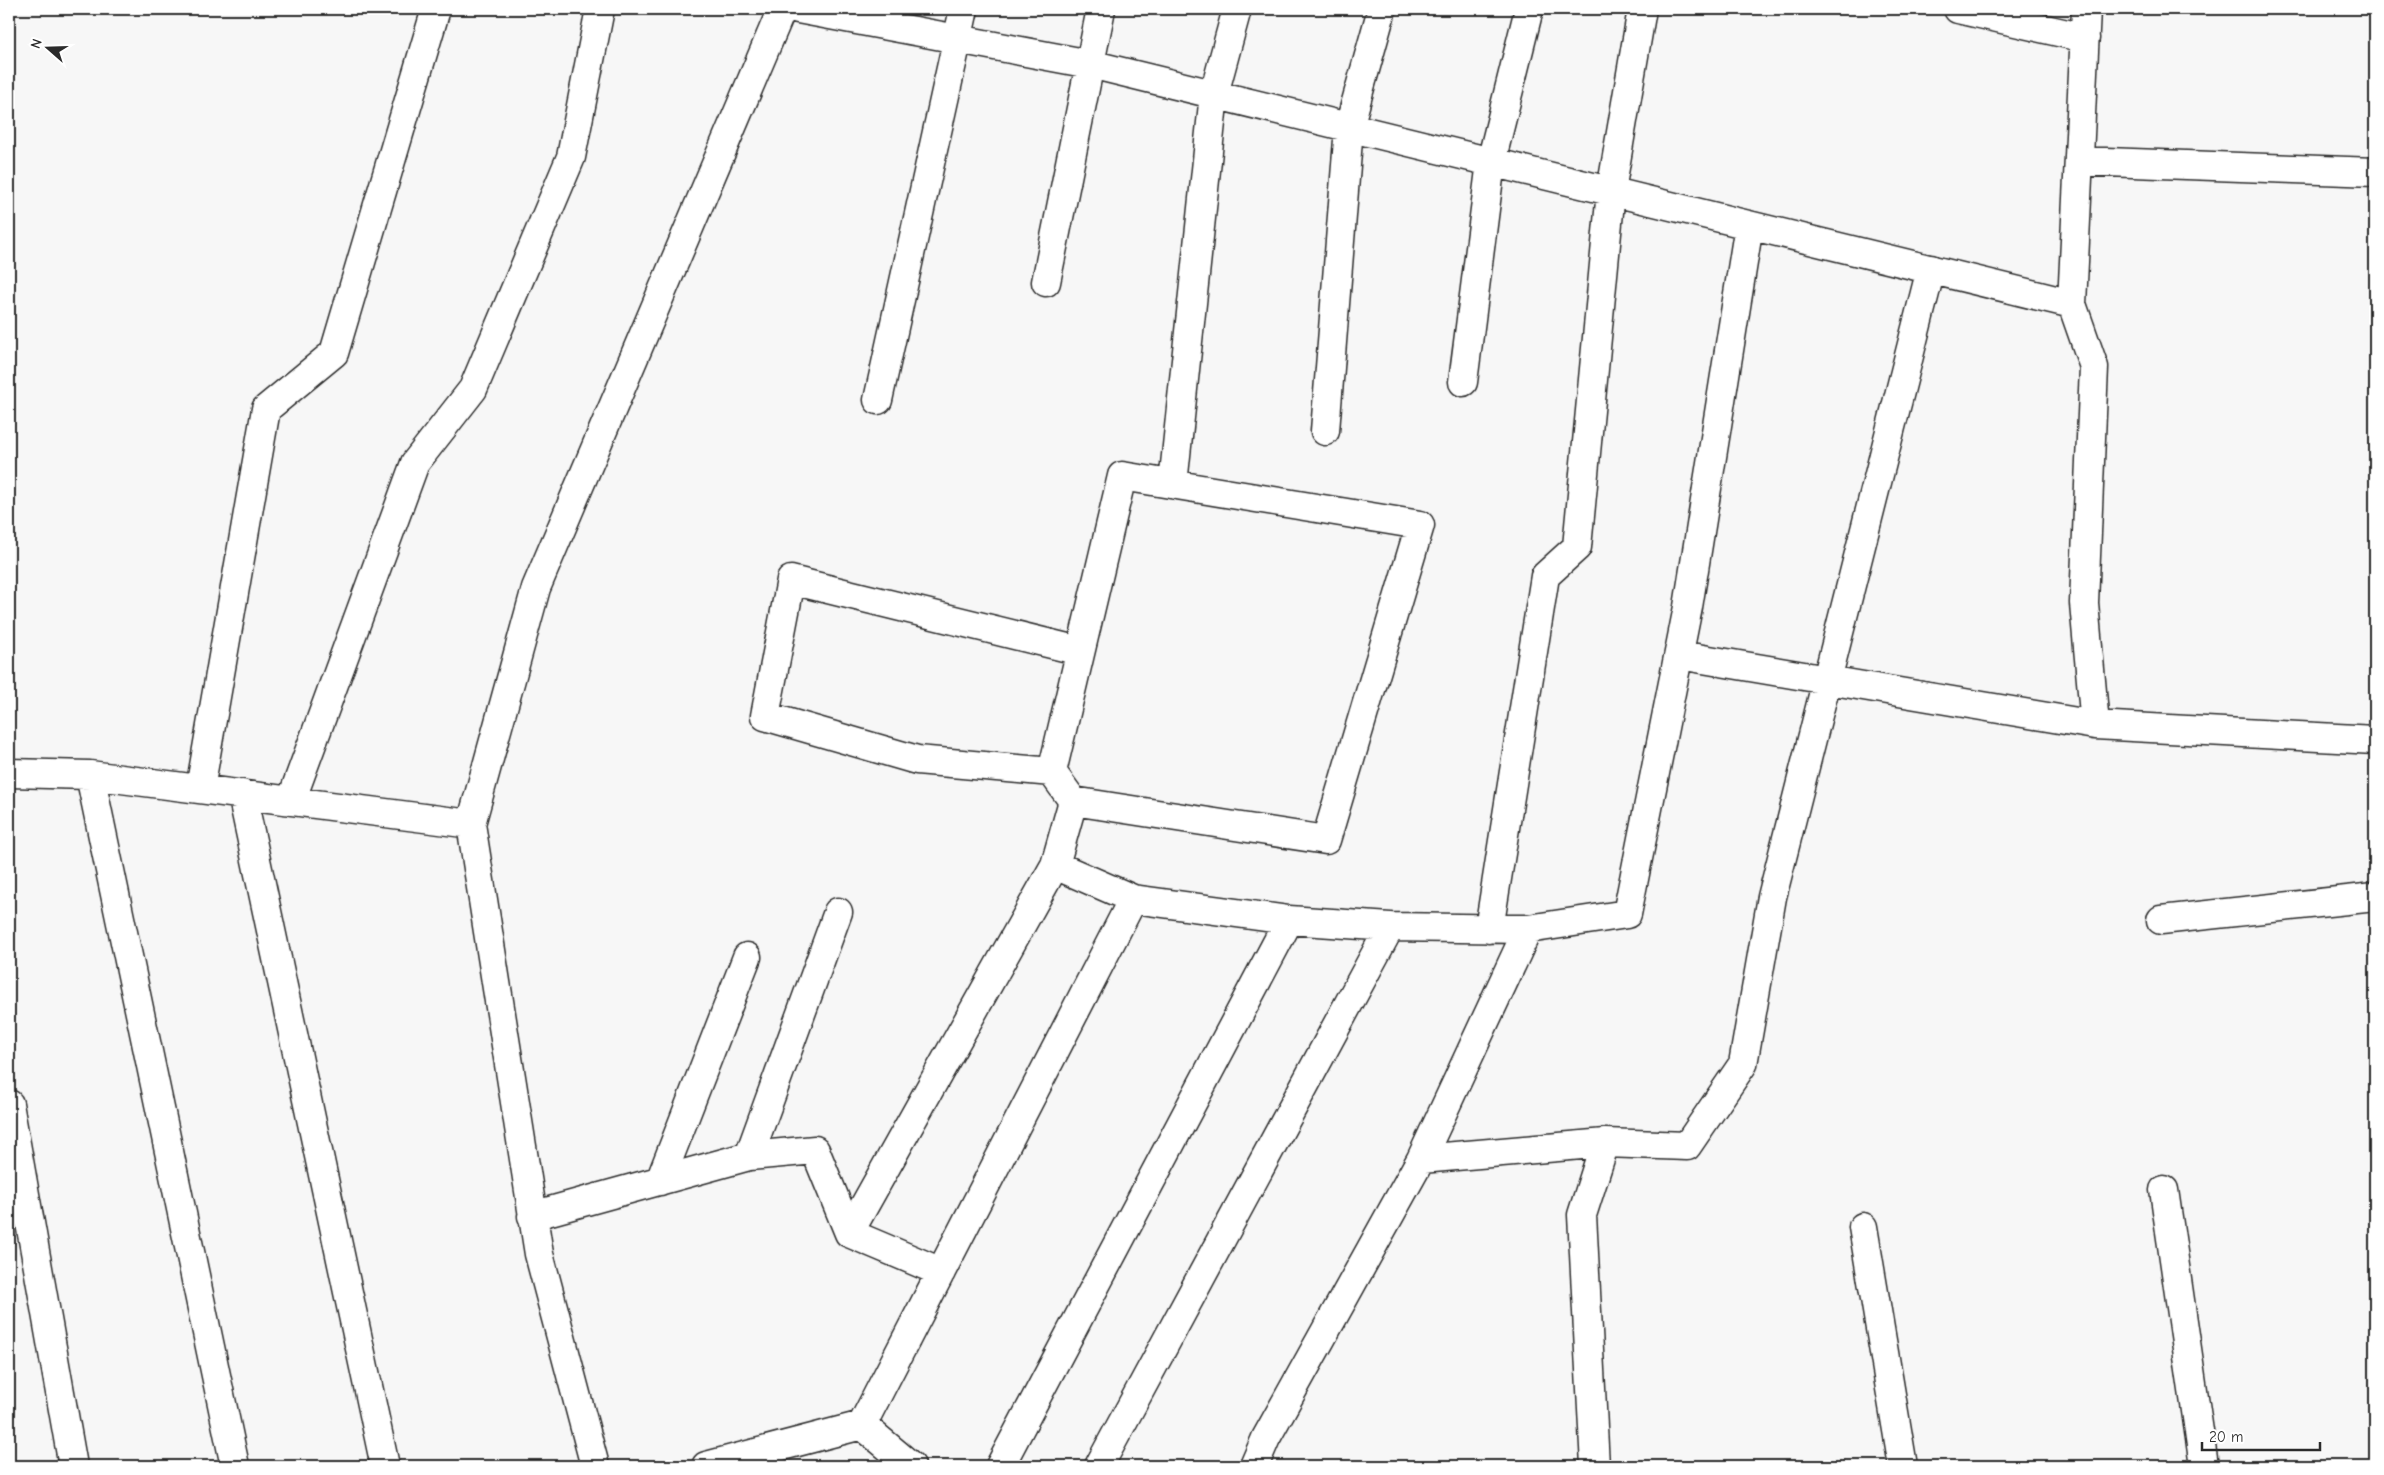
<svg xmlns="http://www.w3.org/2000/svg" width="2384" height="1475" viewBox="0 0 2384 1475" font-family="'Comic Neue',sans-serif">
	<rect width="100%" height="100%" fill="#f7f7f7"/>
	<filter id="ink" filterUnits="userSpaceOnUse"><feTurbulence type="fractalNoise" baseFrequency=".02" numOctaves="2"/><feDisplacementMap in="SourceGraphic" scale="10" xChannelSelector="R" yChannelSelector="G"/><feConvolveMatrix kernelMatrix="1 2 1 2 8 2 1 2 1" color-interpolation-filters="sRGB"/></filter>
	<g filter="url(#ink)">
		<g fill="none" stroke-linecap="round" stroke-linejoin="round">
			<g stroke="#2b2b2b" stroke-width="31">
				<path id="minor" d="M798 9 1090 64 2072 304
					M1958 9 2085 38
					M2086 9 2072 304 2094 367 2084 603 2095 725 2375 740
					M2079 161 2375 172
					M1046 282 1101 9
					M1463 382 1491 162 1529 9
					M878 400 964 9
					M1325 431 1349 127 1382 9
					M1173 484 1214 94 1237 9
					M1679 655 2095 725
					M1052 772 917 760 765 716 791 580 1080 651
					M9 773 90 775 471 824 536 588 782 9
					M90 775 235 1466
					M200 789 266 409 334 353 436 9
					M242 794 385 1466
					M291 801 415 463 473 389 571 157 600 9
					M1073 801 1052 772 1122 476 1420 525 1326 840 1073 801 1055 865 1133 899 1289 920
					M471 824 539 1254 595 1466
					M2161 920 2375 897
					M1390 927 1528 929 1421 1159
					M1489 929 1545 576 1577 547 1611 191 1642 9
					M1528 929 1627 914 1688 607 1749 225
					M9 1104 73 1466
					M749 1156 838 912
					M660 1181 747 957
					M2164 1190 2204 1466
					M532 1216 749 1156 815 1150 849 1233 941 1272
					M1863 1227 1903 1466
					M849 1233 1055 865
					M862 1425 911 1466
					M706 1466 862 1425 1133 899
					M1000 1466 1289 920 1390 927 1099 1466
					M1254 1466 1266 1438 1421 1159 1605 1143
					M1595 1466 1582 1215 1605 1143 1687 1146 1743 1064 1772 897 1931 269"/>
			</g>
			<use href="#minor" stroke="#fff" stroke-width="28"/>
		</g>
	</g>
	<rect width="2384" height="1475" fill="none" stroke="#fff" stroke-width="30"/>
	<rect x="15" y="15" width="2354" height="1445" fill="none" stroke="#2b2b2b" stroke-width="2" filter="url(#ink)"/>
	<g transform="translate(48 48) rotate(290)" stroke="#ffffff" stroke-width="4" paint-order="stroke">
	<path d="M0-4L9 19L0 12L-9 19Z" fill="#2b2b2b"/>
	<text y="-8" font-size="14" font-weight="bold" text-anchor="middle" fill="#2b2b2b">N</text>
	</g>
	<path d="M2202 1442v8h118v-8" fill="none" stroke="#2b2b2b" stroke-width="2.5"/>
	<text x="2209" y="1442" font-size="15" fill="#2b2b2b" stroke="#ffffff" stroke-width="4" paint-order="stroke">20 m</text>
</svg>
